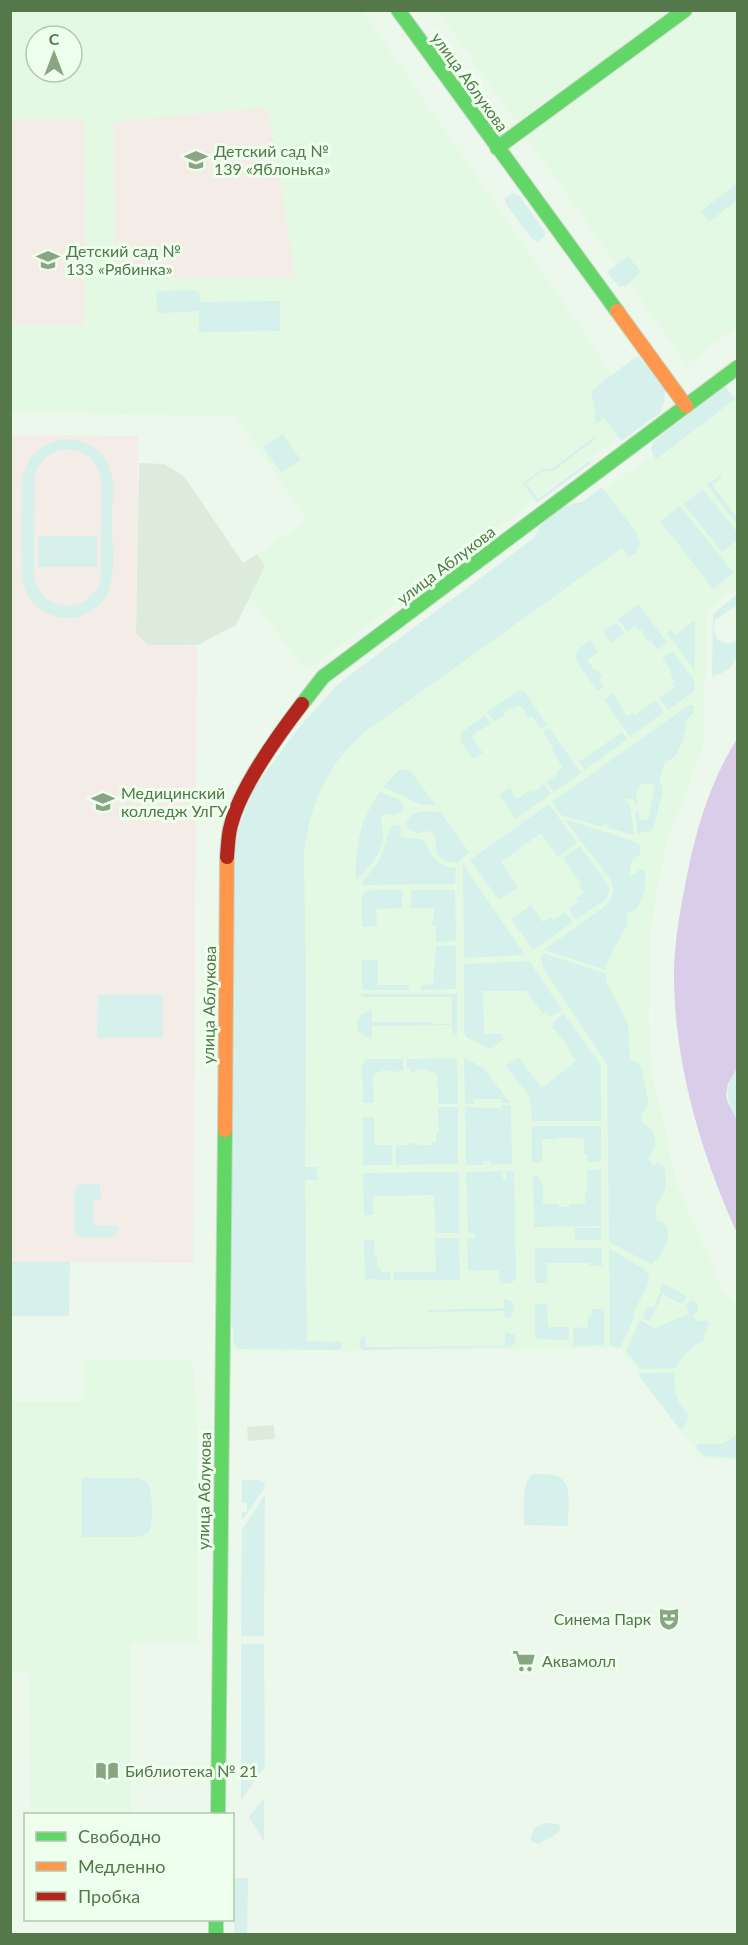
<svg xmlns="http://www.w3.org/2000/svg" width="748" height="1945" viewBox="0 0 748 1945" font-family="Lato,sans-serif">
	<rect width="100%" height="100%" fill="#ecf8ec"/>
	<path fill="#e3f9e3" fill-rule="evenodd" d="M362 10 643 419 306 671 250 597 265 566 258 555 307 520 236 416 11 412V11ZM36 36H72V72H36Z
		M438 11H737V326L687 365Z
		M737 393V587L707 610 703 747 667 841 658 885 650 936 649 1022 652 1071 676 1182 722 1288 737 1308V1460L702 1459 620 1348 237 1352 232 1347 233 998 336 688Z
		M83 1359 193 1361 197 1421V1643H131V1814H31L29 1673 11 1672V1402H84Z"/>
	<path fill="#ddebdc" d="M139 463 164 464 184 476 243 563 257 554 265 566 236 625 198 645H147L136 634Z
		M274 1425 275 1439 248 1441 247 1427Z"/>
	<path fill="#f4ede7" d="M268 107 296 279 115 278 114 122Z
		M83 119 86 196 84 325H11V120Z
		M11 435 138 436 136 634 148 645 197 646 193 1263 11 1262Z"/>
	<path fill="#d6f1ec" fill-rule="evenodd" d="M737 183V200L709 222 701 211Z
		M512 193 519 195 545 232V236L537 242 532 239 506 204 505 198Z
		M628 256 641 272 627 285 619 287 607 272Z
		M194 290 199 292 201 302 280 301V331L199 332V311L162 313 157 311 156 293 162 291Z
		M636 357H639L665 390 664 403 660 413 621 441 604 418 595 425C595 420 596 414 595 409 594 400 590 398 593 389Z
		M725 386 735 399 655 460 651 448 654 441Z
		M283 434 301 460 281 473 263 447Z
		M595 436 597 438 553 471H543L526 483 538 499 589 461 591 463 537 503 523 483 542 469H552Z
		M67 439C83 440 97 446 106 460 109 465 111 471 112 477 114 492 112 508 112 523 112 544 116 570 109 591 103 606 86 617 70 618 51 619 33 608 26 591 19 576 21 495 23 477 24 471 26 465 29 460 38 446 52 440 67 439ZM61 450C83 447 100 462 101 484V579C90 616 41 614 34 576L35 475C39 462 47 454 61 450Z
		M720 475 722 477 712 485 737 517V524L707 485Z
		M602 487 636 532 640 543 636 553 628 557 622 548 365 732C328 762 310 805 304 852L306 1000 305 1167H317V1180H305L307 1341 342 1342V1347L337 1350 240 1349 234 1344V1327L231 1326 233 865 238 831 252 791 296 731 338 684 534 538 540 526 557 510 572 504 582 502Z
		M703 489 737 532V540L722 552 684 504Z
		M680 506 734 573 713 589 660 521Z
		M38 536H97V567H38Z
		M737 594V605L714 621V633L717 639C724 643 730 645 737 640 738 663 734 669 712 677L713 614Z
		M639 604 667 643 658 650 650 640 647 642 642 630 640 631 635 626 627 632 618 619Z
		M695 620V671L667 633 671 630 675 635Z
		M616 622 625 633 611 643 603 631Z
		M590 640 598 652 587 660 595 671 598 670 602 676 598 679 604 686 597 691 575 659 577 650Z
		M673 651 694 680V691L668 710 659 698 674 688 672 684 675 682 670 674 672 672 662 658Z
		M520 690 525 692 547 725 541 729 532 716 528 718 525 714 527 713 519 705 513 709 511 707 504 713 505 715 494 721 487 712Z
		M613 693 626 715 629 716 633 713 635 715 656 700 664 712 630 737 604 700Z
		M689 705H694V712L684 723 687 726C682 739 680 760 665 761L659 782 663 787V791L653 829C649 832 645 834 641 831L638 835 635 812 638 811 640 820H646L649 816 655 787 652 784H642C635 791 636 796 637 805L635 806 634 799H627V803H630L634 835 608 828V825L603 824 602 827 561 815 552 802Z
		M485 715 491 724 477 732 472 737 483 753 473 759 461 742V733Z
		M549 728 581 773 554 792 546 782 557 775 556 772 562 767 552 750 554 748 543 732Z
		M622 732 627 739 585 770 579 762Z
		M399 770H407L411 772 436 805 420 804 383 787Z
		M544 784 551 794 516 819 499 795 509 788 514 791 512 793 516 798H519L530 790 532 793Z
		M380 792 400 800 404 807 403 811 394 815 384 814 381 817C381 822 383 825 383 831 385 850 369 869 356 880 355 846 360 819 380 792Z
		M549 804 577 843 558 857 541 833 501 862 518 887 499 900 470 860Z
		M422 811 440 812 469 852 457 863C425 859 442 845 432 831L418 833 408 829 406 824C409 816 413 813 422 811Z
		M564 819 636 842 641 847 640 854 631 862 629 877 641 869 645 871C647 884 643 899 636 910L627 913V924L606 965V970L544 950 609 903 614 891 610 879Z
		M394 824 401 826 400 836C408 841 416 836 424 841 428 844 428 849 431 854 436 863 446 867 456 868L455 884 361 885C367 874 376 868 381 856 386 846 386 831 394 824Z
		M580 846 610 888 607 898 576 920 569 909 578 902 576 899 584 893 580 886 581 884 563 858Z
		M463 864 525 955 464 958Z
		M372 890H402V908L376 909 377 926 362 927V897L364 893Z
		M411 890H455L456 941 436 942V925H432V921L434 920V908H411Z
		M531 905 543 922 551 917 553 920 565 912 573 922 533 950 511 919Z
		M436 946H456V989L421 990V985L433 984Z
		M543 953 606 974 607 983 628 1024 630 1059 638 1063 641 1066 648 1101V1105L642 1114V1123C657 1129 660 1146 648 1157L653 1166 658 1163 664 1167C667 1183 667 1193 655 1206L657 1221C679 1224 663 1258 651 1264L609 1242 607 1064 544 969 541 958Z
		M362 960H378V985H409V990H362Z
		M529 961 562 1010 550 1017 546 1012 543 1014 526 991H483L484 1034H502L503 1040 491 1049 466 1037 464 1032V964Z
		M359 994H457V1037L452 1033V1025L372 1026V1037L365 1036 358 1031C355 1018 360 1012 372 1011V1022H432L433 1024H452V997H364Z
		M98 995H163V1038H97Z
		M564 1014 601 1065V1121H532L530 1097 506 1066 517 1058H519L542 1088 576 1061 568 1050 570 1048 552 1027 554 1025 553 1022Z
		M464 1057 484 1069 510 1103H501V1099H474V1104H465Z
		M452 1058 457 1060 458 1104H438V1087H436V1083H438V1075L436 1074 435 1072 427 1071 426 1069 415 1070V1072H411V1068H407V1059Z
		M370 1059H403V1070H400V1072L382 1070V1072H376V1075L373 1076 374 1103H363L362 1066 366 1060Z
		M737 1066V1120C724 1095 725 1091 737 1066Z
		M501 1105H511V1107L512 1164 490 1165V1161H483V1165H466L465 1107 501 1108Z
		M438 1107H458V1164L396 1165V1145H410L411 1143H419V1145H431V1142H436V1133H439Z
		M363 1117H374V1145H392V1165H363Z
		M532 1126H601V1162H587V1154H584V1139L558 1137V1139H542V1162H532Z
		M587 1170H601V1226L534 1227 533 1175H539L540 1182 543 1183V1204H558L559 1207H569L570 1204H585V1191H587Z
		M502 1171 503 1180H506V1171H514L516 1277 512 1283 501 1284 498 1270 468 1271 467 1238H475V1233H468L466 1172Z
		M459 1172V1233H435L434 1195 373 1196V1215H364L363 1173Z
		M81 1184H100L101 1200H94V1225L118 1226V1232L114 1237H81L76 1235 74 1231V1194L77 1186Z
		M575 1228H601V1240H575Z
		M435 1238H459L460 1280H394V1272H436Z
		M364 1240H374V1255H377V1269H381V1272H390V1280L365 1279Z
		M535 1248H602V1266H590L589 1263H547V1283H535Z
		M609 1248 644 1269 649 1274 648 1284 633 1314 635 1316 620 1348 610 1346Z
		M11 1262H70L69 1316H11Z
		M663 1285H667L687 1297 683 1303H679L663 1294 649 1322 642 1318 648 1306 653 1308 661 1291 659 1290Z
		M504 1299 513 1302 515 1310 511 1316 505 1319 504 1311 428 1312V1310L504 1308Z
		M691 1299 698 1304V1311L693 1315 696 1321 705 1320 709 1323 703 1341C690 1347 683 1355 676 1368L641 1369 626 1351 640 1320 655 1328 689 1314 686 1306Z
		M535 1304H547L548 1327H569V1340L535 1339Z
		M592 1309H604V1345L574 1346 573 1328 588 1327V1316H592Z
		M505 1332 515 1335V1342L511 1347 364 1350 360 1347 359 1342 361 1337 366 1336V1347L505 1346Z
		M640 1373H675C673 1389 676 1403 688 1414L687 1422 682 1429 679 1428 639 1376Z
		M737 1434V1458L705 1456 696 1447 699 1444H723Z
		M534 1474C577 1472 568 1493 568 1526L524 1525C525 1511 520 1480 534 1474Z
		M82 1478H137L147 1482C153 1493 154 1521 149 1532L139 1537H82Z
		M242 1480H259L264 1482 265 1487 242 1521V1512H247V1503H242Z
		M265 1495 264 1636H241L242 1530Z
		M241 1644H264L265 1766 241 1800Z
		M264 1798V1840H263L249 1817Z
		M548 1823 559 1824 561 1828 558 1833 539 1844 532 1842 531 1839 533 1830 541 1824Z
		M234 1878H248L247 1934H234Z"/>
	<path fill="#dacde9" d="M737 739 738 1066 728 1084 726 1095 728 1103 737 1120V1233C700 1151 673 1060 674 969 675 935 682 900 689 866 698 822 713 777 737 739Z"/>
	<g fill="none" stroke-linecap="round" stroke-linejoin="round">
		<g stroke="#c7d7c5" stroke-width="16">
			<path id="fast" d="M398 10 617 311
				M497 148 685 10
				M302 704 323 677 738 367
				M218 1814 225 1130
				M216 1920V1934"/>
		</g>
		<g stroke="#c7d7c5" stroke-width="16">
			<path id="slow" d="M617 311 686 406
				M225 1130 227 857"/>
		</g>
		<g stroke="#c7d7c5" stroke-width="16">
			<path id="jam" d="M227 857C228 846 228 835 231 825 240 788 279 734 302 704"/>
		</g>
		<use href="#fast" stroke="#63d668" stroke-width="14"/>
		<use href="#slow" stroke="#ff974d" stroke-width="14"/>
		<use href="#jam" stroke="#b3261e" stroke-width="14"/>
	</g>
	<defs>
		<g id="school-bare" transform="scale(1.8)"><path d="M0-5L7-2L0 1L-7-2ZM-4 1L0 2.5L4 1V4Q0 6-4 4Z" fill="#8aa583" stroke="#efe" stroke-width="2.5" paint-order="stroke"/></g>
		<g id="university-bare" transform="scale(1.8)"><path d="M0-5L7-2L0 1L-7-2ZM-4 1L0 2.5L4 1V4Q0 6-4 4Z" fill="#8aa583" stroke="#efe" stroke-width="2.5" paint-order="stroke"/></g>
		<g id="theatre-bare" transform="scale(1.8)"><path d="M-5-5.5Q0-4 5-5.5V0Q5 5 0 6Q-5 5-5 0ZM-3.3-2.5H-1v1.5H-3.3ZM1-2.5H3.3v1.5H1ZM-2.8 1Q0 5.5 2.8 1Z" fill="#8aa583" stroke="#efe" stroke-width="2.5" paint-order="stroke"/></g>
		<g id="supermarket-bare" transform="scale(1.8)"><path d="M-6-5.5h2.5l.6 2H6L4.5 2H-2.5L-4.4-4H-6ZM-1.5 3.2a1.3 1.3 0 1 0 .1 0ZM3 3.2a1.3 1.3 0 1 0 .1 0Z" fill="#8aa583" stroke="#efe" stroke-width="2.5" paint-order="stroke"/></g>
		<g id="library-bare" transform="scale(1.8)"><path d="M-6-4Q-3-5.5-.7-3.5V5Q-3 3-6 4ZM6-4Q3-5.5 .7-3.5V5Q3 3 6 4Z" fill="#8aa583" stroke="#efe" stroke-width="2.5" paint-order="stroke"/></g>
	</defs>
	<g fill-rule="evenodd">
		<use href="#school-bare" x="196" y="160"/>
		<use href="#school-bare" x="48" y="260"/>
		<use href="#university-bare" x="103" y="802"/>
		<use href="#theatre-bare" x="669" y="1619"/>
		<use href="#supermarket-bare" x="524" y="1661"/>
		<use href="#library-bare" x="107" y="1771"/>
	</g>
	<g text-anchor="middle" stroke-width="6" stroke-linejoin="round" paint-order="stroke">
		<g font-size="16" fill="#55784a" stroke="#efe">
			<text transform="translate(470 82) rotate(54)" y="6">улица Аблукова</text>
			<text transform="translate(446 565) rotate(-37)" y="6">улица Аблукова</text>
			<text transform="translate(209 1005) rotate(-89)" y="6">улица Аблукова</text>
			<text transform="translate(204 1491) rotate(-89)" y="6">улица Аблукова</text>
		</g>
		<g font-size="16" fill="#55784a" stroke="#efe" text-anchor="start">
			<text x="214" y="157">Детский сад №<tspan x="214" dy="18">139 «Яблонька»</tspan></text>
			<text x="66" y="257">Детский сад №<tspan x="66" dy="18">133 «Рябинка»</tspan></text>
			<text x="121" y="799">Медицинский<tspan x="121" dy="18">колледж УлГУ</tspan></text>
			<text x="651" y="1625" text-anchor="end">Синема Парк</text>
			<text x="542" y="1667">Аквамолл</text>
			<text x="125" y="1777">Библиотека № 21</text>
		</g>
	</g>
	<rect width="748" height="1945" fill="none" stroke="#55784a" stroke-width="24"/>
	<rect x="24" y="1813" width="210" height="108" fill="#eeffee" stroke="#b1c9ac" stroke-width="1.5"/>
	<rect x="36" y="1832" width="30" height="9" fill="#63d668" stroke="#b1c9ac" stroke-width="1.5"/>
	<text x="78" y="1843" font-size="18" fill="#55784a">Свободно</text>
	<rect x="36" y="1862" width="30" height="9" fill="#ff974d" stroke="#b1c9ac" stroke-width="1.5"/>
	<text x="78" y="1873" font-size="18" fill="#55784a">Медленно</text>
	<rect x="36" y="1892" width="30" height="9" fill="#b3261e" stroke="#b1c9ac" stroke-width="1.5"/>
	<text x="78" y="1903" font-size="18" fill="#55784a">Пробка</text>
	<g transform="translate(54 54)"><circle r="28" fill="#eeffee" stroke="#b1c9ac" stroke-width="1.5"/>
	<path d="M0-4.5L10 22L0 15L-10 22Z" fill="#8aa583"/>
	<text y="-9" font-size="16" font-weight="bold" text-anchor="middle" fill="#55784a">С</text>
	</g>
</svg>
